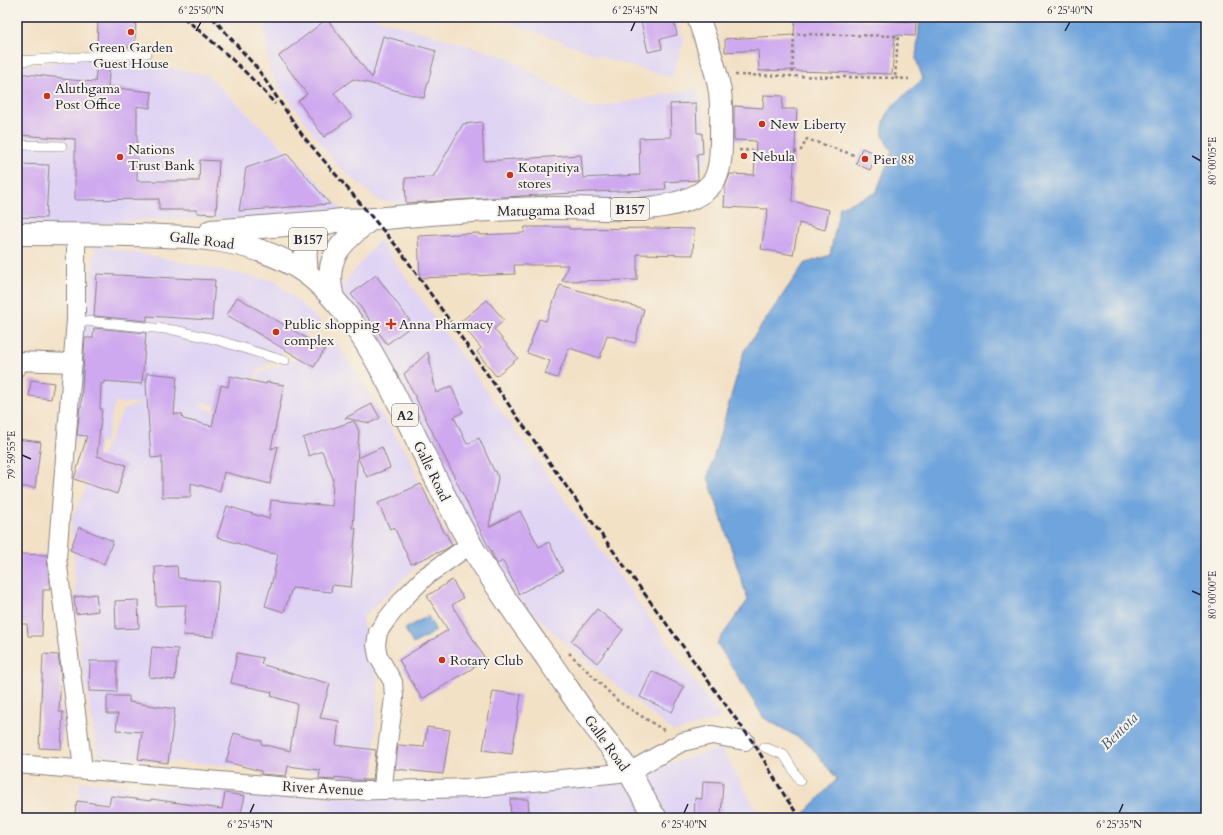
<svg xmlns="http://www.w3.org/2000/svg" width="1223" height="835" viewBox="0 0 1223 835" font-family="Cardo,serif">
	<rect width="100%" height="100%" fill="#f7f3e8"/>
	<filter id="ink" filterUnits="userSpaceOnUse"><feTurbulence type="fractalNoise" baseFrequency=".025" numOctaves="2"/><feDisplacementMap in="SourceGraphic" scale="8" xChannelSelector="R" yChannelSelector="G"/><feConvolveMatrix kernelMatrix="1 2 1 2 8 2 1 2 1" color-interpolation-filters="sRGB"/></filter>
	<filter id="wash" filterUnits="userSpaceOnUse"><feTurbulence type="fractalNoise" baseFrequency=".012" numOctaves="4" result="noise"/><feDisplacementMap in="SourceGraphic" scale="16" xChannelSelector="R" yChannelSelector="G"/><feGaussianBlur stdDeviation="0.9" result="paint"/><feColorMatrix in="noise" values="0 0 0 0 0 0 0 0 0 0 0 0 0 0 0 0 0 1.4 0 .05"/><feComposite in="paint" operator="in"/></filter>
	<g filter="url(#wash)">
		<rect width="100%" height="100%" fill="#f3e1c6"/>
		<path fill="#e0d4f4" d="M263 17H371L507 57 591 109 698 88 710 154 686 192 600 200 380 202 335 163 270 73Z
			M496 17H676L684 40 672 78 608 59Z
			M82 58 123 59 207 75 317 180 343 211 302 218 154 219 61 228 17 226V67Z
			M379 240 721 718 674 732 562 641 495 575 336 293Z
			M96 245 275 281 322 323 257 371 246 416 206 403 197 404 250 426 260 373 337 343 411 460 439 545 362 618 378 683 373 776 98 756 80 650 71 520 124 409 145 403H115L105 442 70 439 85 313Z
			M721 748 761 818H77L80 782 370 799 599 786Z"/>
		<path fill="#70a4dc" stroke="#49638c" d="M920 17H1206V818H800L837 779 808 743 764 718 717 643 748 600 708 477 744 351 804 264 830 255 840 207 876 193 892 151C889 147 884 140 883 135 880 110 907 94 923 79L916 59Z
			M428 616 436 631 413 644 405 629Z"/>
		<g id="blocks">
			<path fill="#cfa9ef" d="M98 17H136L135 47H111V49L97 50Z
				M640 17H673L677 35 660 39 662 49 648 52Z
				M795 17 916 22 915 36 895 35 892 74 796 71V70L759 71 758 50 725 52V39L794 35Z
				M327 19 372 78 383 36 436 51 424 98 353 79 334 93 352 117 324 137 298 101 307 94 279 56Z
				M110 61 108 87 152 92 150 108 137 106V181H199L200 160 219 161 216 214 197 213V210H159V199L75 200V139L17 135V73L62 78V79L95 82 97 62Z
				M764 95 783 96 782 109H797L792 201 829 210 825 230 799 223 793 255 761 249 768 209 724 207 725 186 730 174 754 175 756 141 734 140V106L763 108Z
				M696 103 697 133H702L703 153 697 154 698 180 665 182 666 189 651 190 589 192 406 203 405 178 433 177 463 124 482 122 484 161 581 155 583 178 640 175 639 138 671 137 670 104Z
				M862 148 876 154 870 170 856 164Z
				M287 154 330 204 239 211 246 168Z
				M17 164 49 165 46 218 17 217Z
				M525 227H569V229L653 228 694 229 693 255 637 254V280L562 281 568 265H514L515 274 420 278 418 236 479 233V235L524 233Z
				M97 274 215 280 212 320 147 316V321L94 316Z
				M376 275 413 325 387 344 351 294Z
				M560 285 644 309 635 343 607 335 600 358 569 348 557 378 545 374 550 361 527 353 539 319 546 321Z
				M237 297 325 349 314 367 227 315Z
				M487 300 504 320 494 329 518 358 496 376 477 352 481 348 460 322Z
				M94 328 146 333 142 384 104 381V383L101 384 100 409H102L97 456 126 465 117 494 74 479 87 436 77 435 80 407H81L85 338H93Z
				M428 352 436 393 451 386 463 412 454 417 467 444 479 438 494 471H496L498 478 489 527 520 511 539 547 549 542 563 571 519 594 503 561 497 564 404 374Z
				M147 373 177 376 174 414H182L183 419 212 426 221 385 228 387 230 376 266 384 267 382 284 385 271 449 278 446 270 484 224 472 220 491 191 483V497H162V457L151 458 146 384Z
				M31 380 54 383 51 399 29 396Z
				M372 404 380 418 370 423 345 418Z
				M354 421 359 431 353 528H356L352 565H353L351 587 332 585 331 592 292 588 284 612 265 606 272 582 278 554 269 553 217 537 227 506 269 519 271 500 332 506 333 478 322 451 309 456 303 438Z
				M17 439 41 442 35 488 17 486Z
				M382 447 390 468 367 477 358 458Z
				M421 484 445 534H446L452 545 446 549 411 564 394 527 390 529 378 503Z
				M79 527 113 541 104 564 70 550Z
				M21 554 47 555 50 590H43L42 636H28L27 624H17V593H19Z
				M177 566 178 578 219 582 214 637 183 635 186 605 156 606 155 567Z
				M452 580 463 598 452 605 486 660 422 699 399 660 448 630 427 596Z
				M96 594 98 611 76 614 74 597Z
				M138 600 139 628 116 629 115 601Z
				M597 609 623 630 597 663 571 641Z
				M152 647 178 649 175 680 149 677Z
				M237 653 263 658 261 664 309 679 310 678 330 684 320 718 339 721 336 745 376 750 373 780H357L335 777V780L319 779 320 770 288 766 286 776 261 774V771L226 762 234 733 262 741 261 744 290 751 297 704 271 696 272 692 231 683Z
				M43 654 58 655 61 673 59 712H63L61 749 39 748Z
				M90 661H117V692L89 691Z
				M652 671 684 687 672 712 640 697Z
				M493 691 521 695 512 754 483 750Z
				M107 696H129V702L175 709 168 763 138 759 142 732 116 730 118 714H107Z
				M427 727 450 730 443 774 395 769 398 745 424 747Z
				M703 781 723 782 721 818H694L695 798 702 799Z
				M225 793 245 796 240 818H74L77 801 109 805 111 796 151 801V799L222 809Z
				M510 799H528L529 818H511Z"/>
		</g>
	</g>
	<g filter="url(#ink)">
		<use href="#blocks" fill-opacity="0" stroke="#8a8280" stroke-width="1"/>
		<g fill="none" stroke-linecap="round" stroke-linejoin="round">
			<g stroke="#8a8280" stroke-width="10">
				<path id="service" d="M17 61 147 53
					M17 145 62 146
					M76 320 174 330 214 339 285 361
					M764 747 784 755 800 781"/>
			</g>
			<g stroke="#8a8280" stroke-width="20">
				<path id="minor" d="M76 234V320L57 558 83 769
					M17 367 18 361 73 363
					M17 764 336 791 475 788 629 772 682 742 712 735 745 741
					M383 790 385 764 394 698 393 682 378 656 376 645 378 632 387 619 405 597 426 576 471 544"/>
			</g>
			<g stroke="#8a8280" stroke-width="24">
				<path id="primary" d="M307 273C305 257 303 242 316 230 331 215 357 221 376 219 434 213 493 209 551 208 569 208 587 208 604 209 622 209 640 210 657 207 677 204 704 198 715 179 721 167 721 151 721 139 721 123 722 107 720 92 716 66 706 41 698 17
					M333 298C322 257 342 242 371 219"/>
			</g>
			<g stroke="#8a8280" stroke-width="24">
				<path id="trunk" d="M211 231 336 221
					M17 234C55 234 93 234 130 235 189 236 243 237 295 266 352 299 392 389 420 446 438 483 456 521 477 555 499 592 524 626 549 661 562 679 573 697 586 715 600 734 616 752 629 772 637 785 644 799 652 813L656 818"/>
			</g>
			<path stroke="#8a8280" stroke-width="2.5" stroke-dasharray="3 3" stroke-linecap="butt" d="M735 75 895 78 898 36 794 34 792 76
				M895 78 909 79
				M739 150 756 151
				M794 152 801 150 807 139 854 155
				M569 653 619 702 665 731"/>
			<use href="#service" stroke="#fff" stroke-width="9"/>
			<use href="#minor" stroke="#fff" stroke-width="18"/>
			<use href="#primary" stroke="#fff" stroke-width="22"/>
			<use href="#trunk" stroke="#fff" stroke-width="22"/>
			<path stroke="#22223b" stroke-width="3" stroke-dasharray="6 3" stroke-linecap="butt" d="M183 17C216 44 248 72 275 104
				M212 17 257 68 303 136 399 249 571 493 755 745 786 798 800 818"/>
		</g>
	</g>
	<path fill="none" stroke="#22223b" stroke-width="1.5" d="M196 31 201 22M631 31 635 22M1065 31 1070 22M1192 156 1201 161M22 455 31 459M1192 591 1201 595M250 813 254 804M684 813 688 804M1119 813 1123 804"/>
	<g fill="#c8321e" stroke="#f7f3e8" stroke-width="1.5">
		<circle cx="131" cy="32" r="4"/>
		<circle cx="47" cy="96" r="4"/>
		<circle cx="762" cy="124" r="4"/>
		<circle cx="744" cy="156" r="4"/>
		<circle cx="120" cy="157" r="4"/>
		<circle cx="865" cy="159" r="4"/>
		<circle cx="510" cy="175" r="4"/>
		<path d="M389 318h4v4h4v4h-4v4h-4v-4h-4v-4h4z"/>
		<circle cx="276" cy="332" r="4"/>
		<circle cx="442" cy="660" r="4"/>
	</g>
	<g text-anchor="middle" stroke-width="4" stroke-linejoin="round" paint-order="stroke">
		<g fill="#f7f3e8" stroke="#62616f" stroke-width="1">
			<rect x="611" y="198" width="38" height="22" rx="3"/>
			<rect x="289" y="228" width="38" height="22" rx="3"/>
			<rect x="392" y="404" width="26" height="22" rx="3"/>
		</g>
		<g font-size="13" font-weight="bold" fill="#22223b">
			<text x="630" y="214">B157</text>
			<text x="308" y="244">B157</text>
			<text x="405" y="420">A2</text>
		</g>
		<g font-size="14" fill="#22223b" stroke="#f7f3e8" text-anchor="start">
			<text x="131" y="52" text-anchor="middle">Green Garden<tspan x="131" dy="16">Guest House</tspan></text>
			<text x="55" y="93">Aluthgama<tspan x="55" dy="16">Post Office</tspan></text>
			<text x="770" y="129">New Liberty</text>
			<text x="128" y="154">Nations<tspan x="128" dy="16">Trust Bank</tspan></text>
			<text x="752" y="161">Nebula</text>
			<text x="873" y="164">Pier 88</text>
			<text x="518" y="172">Kotapitiya<tspan x="518" dy="16">stores</tspan></text>
			<text x="284" y="329">Public shopping<tspan x="284" dy="16">complex</tspan></text>
			<text x="399" y="329">Anna Pharmacy</text>
			<text x="450" y="665">Rotary Club</text>
		</g>
		<g font-size="14" fill="#22223b" stroke="#f7f3e8">
			<text transform="translate(546 210) rotate(-1)" y="5">Matugama Road</text>
			<text transform="translate(202 240) rotate(7)" y="5">Galle Road</text>
			<text transform="translate(432 471) rotate(64)" y="5">Galle Road</text>
			<text transform="translate(607 743) rotate(54)" y="5">Galle Road</text>
			<text transform="translate(323 788) rotate(3)" y="5">River Avenue</text>
		</g>
		<g font-size="15" font-style="italic" fill="#41567b" stroke="#f7f3e8">
			<text transform="translate(1119 731) rotate(-45)" y="5">Bentota</text>
		</g>
	</g>
	<rect width="1223" height="835" fill="none" stroke="#f7f3e8" stroke-width="44"/>
	<rect x="22" y="22" width="1179" height="791" fill="none" stroke="#22223b" stroke-width="1.5"/>
	<g font-size="10" text-anchor="middle" fill="#22223b">
		<text x="201" y="14">6°25'50"N</text>
		<text x="635" y="14">6°25'45"N</text>
		<text x="1070" y="14">6°25'40"N</text>
		<text transform="translate(1212 161) rotate(-90)" y="4">80°00'05"E</text>
		<text transform="translate(11 455) rotate(-90)" y="4">79°59'55"E</text>
		<text transform="translate(1212 595) rotate(-90)" y="4">80°00'00"E</text>
		<text x="250" y="828">6°25'45"N</text>
		<text x="684" y="828">6°25'40"N</text>
		<text x="1119" y="828">6°25'35"N</text>
	</g>
</svg>
